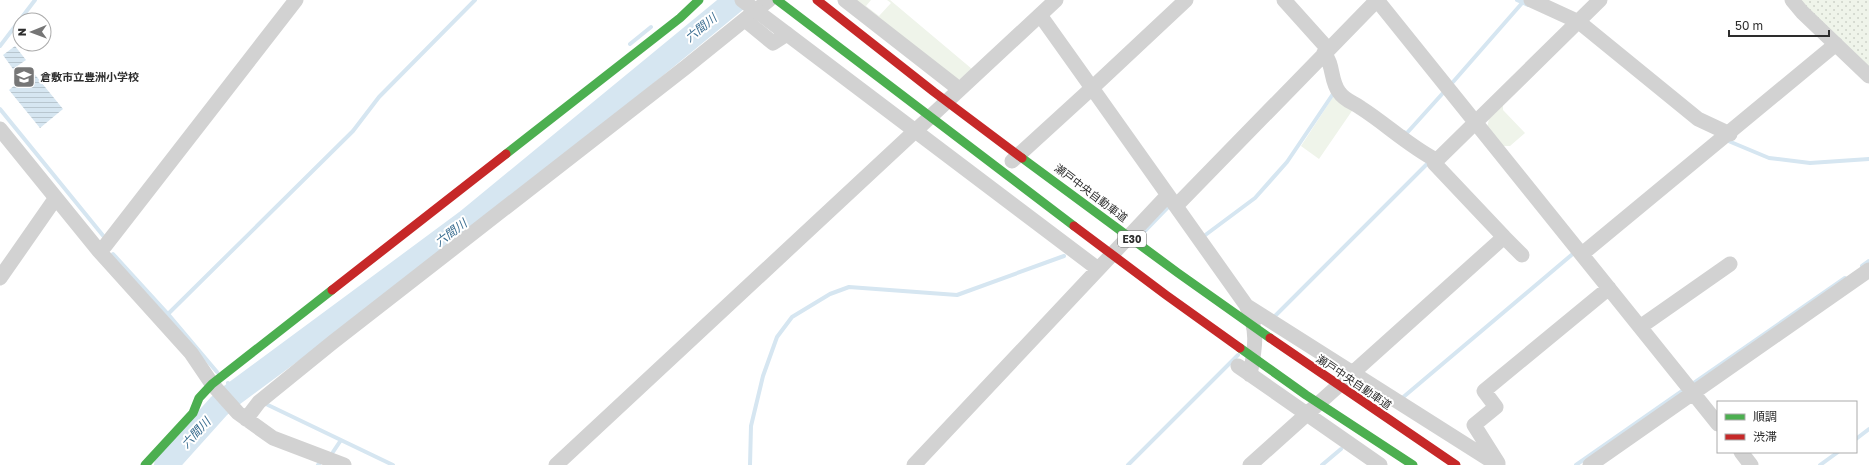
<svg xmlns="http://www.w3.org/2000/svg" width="1869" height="465" viewBox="0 0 1869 465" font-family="'Golos Text','Noto Sans JP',sans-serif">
	<defs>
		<pattern id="park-dots" width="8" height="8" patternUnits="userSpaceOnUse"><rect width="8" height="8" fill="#eff4ea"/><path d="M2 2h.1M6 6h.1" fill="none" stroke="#cdd2c9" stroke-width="1.8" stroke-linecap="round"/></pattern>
		<pattern id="water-rules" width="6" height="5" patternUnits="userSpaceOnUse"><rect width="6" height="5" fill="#d6e6f1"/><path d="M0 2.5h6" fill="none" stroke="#b8c6cf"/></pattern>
	</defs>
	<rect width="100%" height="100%" fill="#fff"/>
	<path fill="#eff4ea" d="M851 0H871L866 6 879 16 891 3 887 0H890L972 69 960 79H955Z
		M1335 94 1354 108 1319 159 1301 146Z
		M1503 105V110L1525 133 1510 146H1502L1487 128 1489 119Z"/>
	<path fill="url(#park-dots)" d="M1800 0H1869V72Z"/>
	<path fill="url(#water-rules)" d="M15 46 26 60 13 69 3 55Z
		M32 71 63 109 40 128 9 90Z"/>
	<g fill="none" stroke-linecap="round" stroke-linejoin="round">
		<path stroke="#d6e6f1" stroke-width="4" d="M1517 0 1528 5
			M630 44 651 27
			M0 46 35 0
			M1453 82 1523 2
			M0 109 105 238
			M1404 132 1406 134 1443 93
			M1726 140 1769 158 1810 163 1869 159
			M1204 236 1255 198 1287 162 1335 91
			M1139 237 1170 205
			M113 254 168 314 217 372
			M1862 266 1869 261
			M168 314 353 131 379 97 475 0
			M1275 316 1430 161
			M251 381 257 388
			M228 383 235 393
			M1691 385 1845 278
			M1401 399 1575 252
			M268 405 393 465
			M1856 439 1869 429
			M333 452 341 440
			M318 465 319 464
			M750 465 751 426 763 376 777 337 792 317 830 294 849 287 957 295 1064 256
			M1128 465 1238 355
			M1322 465 1341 449
			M1576 465 1685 389
			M1820 465 1838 452"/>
		<path stroke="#d6e6f1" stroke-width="24" d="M166 465 219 406 232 395 466 222 736 0"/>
		<path stroke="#d2d2d2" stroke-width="15" d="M845 0 959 89
			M1186 0 1092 88 1246 305C1259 331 1255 348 1250 375
			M1284 0 1328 49
			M1377 0 1718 424
			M1531 0 1579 22 1698 119 1730 134
			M1792 0 1802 12 1869 76
			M745 20 773 43 787 34 1098 269
			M1324 53C1334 65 1330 80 1339 92 1345 101 1353 102 1361 108 1386 124 1409 146 1436 160
			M0 129 99 251 191 353 212 384 238 413 273 438 344 465
			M1012 161 1092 88 1040 15
			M1176 206 1377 0
			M1504 237 1522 255
			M99 251 105 246 296 0
			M1582 254 1836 44
			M0 278 55 199
			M1247 306 1498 465
			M1640 327 1730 264
			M1238 366 1380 465
			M246 419 259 402 333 342 686 67 769 0
			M1741 452 1751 465
			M1498 463 1474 425 1496 407 1484 391 1609 288
			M556 465 1056 0
			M914 465 1168 195
			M1250 465 1504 237 1434 163 1600 0
			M1590 465 1869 270"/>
		<path stroke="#4caf50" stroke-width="9" d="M506 154 680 18 699 0
			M145 465 193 413 199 398 212 384 332 290"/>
		<path stroke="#c62828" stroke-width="9" d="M332 290 506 154"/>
		<path stroke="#d2d2d2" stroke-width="15" d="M742 0 787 34"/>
		<path stroke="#4caf50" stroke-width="9" d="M777 0 1074 226
			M1022 158 1178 273 1270 338
			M1240 348 1306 395 1413 465"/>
		<path stroke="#c62828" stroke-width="9" d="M817 0 934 92 1022 158
			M1074 226 1166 295 1240 348
			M1270 338 1456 465"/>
	</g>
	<defs>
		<g id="school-square" transform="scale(1.15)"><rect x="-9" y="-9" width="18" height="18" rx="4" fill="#767676" stroke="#fff"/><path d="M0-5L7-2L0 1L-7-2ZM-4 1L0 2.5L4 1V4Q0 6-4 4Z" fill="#fff"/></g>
	</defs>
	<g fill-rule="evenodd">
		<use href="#school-square" x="24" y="77"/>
	</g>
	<g text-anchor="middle" stroke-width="4" stroke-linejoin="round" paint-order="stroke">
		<rect fill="#fff" stroke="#6c6c6c" stroke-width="1" x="1118" y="231" width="28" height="16" rx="3"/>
		<g font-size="10" font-weight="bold" fill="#2d2d2d">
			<text x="1132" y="243">E30</text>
		</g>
		<g font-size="11" font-weight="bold" fill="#2d2d2d" stroke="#fff" text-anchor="start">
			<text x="40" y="81">倉敷市立豊洲小学校</text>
		</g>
		<g font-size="11" fill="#2d2d2d" stroke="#fff">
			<text transform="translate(1091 193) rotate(37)" y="4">瀬戸中央自動車道</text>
			<text transform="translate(1354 382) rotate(34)" y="4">瀬戸中央自動車道</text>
		</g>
		<g font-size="12" font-style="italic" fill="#3a6d90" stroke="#fff">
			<text transform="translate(701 28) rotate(-39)" y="4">六間川</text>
			<text transform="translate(451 233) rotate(-37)" y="4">六間川</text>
			<text transform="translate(196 433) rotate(-47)" y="4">六間川</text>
		</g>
	</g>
	<rect x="1717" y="401" width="140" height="52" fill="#ffffff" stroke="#ababab"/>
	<rect x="1725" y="414" width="20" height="6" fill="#4caf50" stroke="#ababab"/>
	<text x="1753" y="421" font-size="12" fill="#2d2d2d">順調</text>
	<rect x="1725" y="434" width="20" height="6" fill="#c62828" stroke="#ababab"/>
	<text x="1753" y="441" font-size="12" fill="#2d2d2d">渋滞</text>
	<g transform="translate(32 32) rotate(269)"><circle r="19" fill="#ffffff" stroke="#ababab"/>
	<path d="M0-3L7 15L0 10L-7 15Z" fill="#767676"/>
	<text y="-6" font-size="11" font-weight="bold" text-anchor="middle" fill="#2d2d2d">N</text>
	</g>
	<path d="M1729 30v6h100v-6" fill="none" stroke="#2d2d2d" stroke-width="2"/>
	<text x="1735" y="30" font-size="12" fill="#2d2d2d" stroke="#ffffff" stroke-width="3" paint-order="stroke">50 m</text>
</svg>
